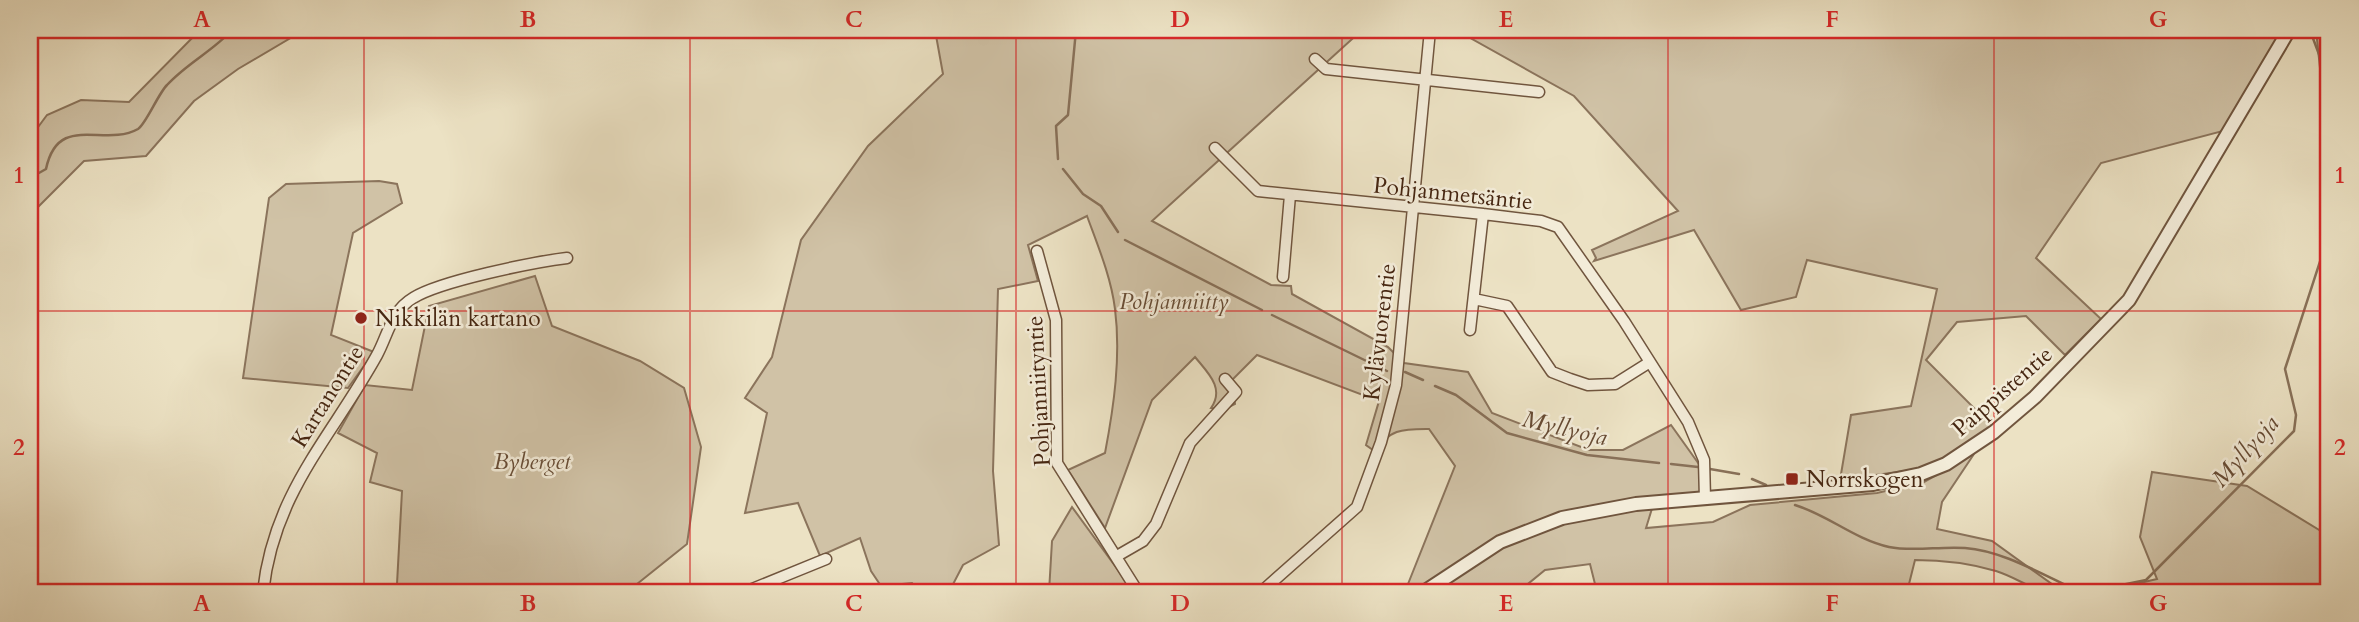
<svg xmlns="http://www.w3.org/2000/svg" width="2359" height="622" viewBox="0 0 2359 622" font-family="Cardo,serif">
	<rect width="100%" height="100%" fill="#ece2c4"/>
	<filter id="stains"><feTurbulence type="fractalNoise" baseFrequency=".00286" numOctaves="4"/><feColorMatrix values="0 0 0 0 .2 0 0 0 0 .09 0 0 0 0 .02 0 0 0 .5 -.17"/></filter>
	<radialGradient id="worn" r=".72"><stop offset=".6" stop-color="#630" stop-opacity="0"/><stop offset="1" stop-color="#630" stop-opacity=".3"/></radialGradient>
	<path fill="#d0c2a6" stroke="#8b745c" stroke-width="2" d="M200 30H304L238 69 194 101 146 156 84 161 30 215V138L47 115 81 100 129 102Z
		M935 30H1362L1152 221 1271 285 1291 286 1292 294 1388 347 1404 363 1468 372 1492 413 1589 450H1623L1671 425 1706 474 1705 499 1654 502 1646 528 1713 522 1750 505 1877 493 1924 482 1974 454 1942 502 1937 529 1992 541 2063 592C2029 592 2026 581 1996 571 1969 563 1943 560 1915 560L1907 592H1597L1590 564 1545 570 1518 592H1420L1408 584 1455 466 1429 429C1406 429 1386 428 1377 453L1366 445 1379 401 1257 355 1231 381 1235 404 1223 410 1211 408C1225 388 1208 373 1195 357L1152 400 1105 528 1068 470 1105 453C1114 406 1121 356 1115 309 1111 277 1098 246 1087 216L1028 245 1038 281 998 289 993 471 999 545 963 565 949 592H920L912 583 881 586 871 571 860 538 820 556 798 503 745 513 767 413 745 398 772 357 801 240 868 146 943 74Z
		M1456 30H2285L2223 131 2101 163 2036 258 2101 319 2065 355 2026 316 1957 322 1926 360 1992 426 1944 458 1919 469 1840 480 1851 415 1911 406 1937 289 1807 260 1796 297 1741 310 1694 230 1594 261 1596 258 1592 250 1678 211 1574 96Z
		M2316 30H2329V154Z
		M379 181 397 184 402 203 353 233 331 335 374 352 348 388 243 378 269 198 286 184Z
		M535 276 552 326 640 361 684 388 701 447 687 544 627 592H340L341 586 397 584 402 491 370 482 377 453 338 433 365 385 412 390 429 306Z
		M30 448 35 454 31 516H30Z
		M2152 472 2247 486 2329 536V592H2101L2157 579 2140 537Z
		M1072 507 1134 592H1049L1052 541Z"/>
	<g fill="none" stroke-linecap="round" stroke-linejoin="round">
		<path stroke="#887058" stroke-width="2.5" d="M2311 33 2326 73 2329 122
			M1058 159 1056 126 1068 115 1076 30
			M1063 169 1083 194 1101 206 1118 232
			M30 178 46 169C58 112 104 148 138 129 146 124 158 94 167 85 187 63 213 51 232 30
			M2329 205V180
			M1125 240 1262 310
			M1272 315 1387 371
			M1405 372 1423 380
			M1435 386 1456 395 1507 433 1587 455 1659 463
			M1671 464 1698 467
			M1710 469 1739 474
			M1752 479 1766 485
			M1795 505C1828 515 1854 539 1889 547 1913 552 1940 546 1965 548 2005 551 2044 576 2081 592
			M2087 592 2146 580 2294 431 2296 415 2285 369 2327 240 2328 222"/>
		<g stroke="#70553e" stroke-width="13">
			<path id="minor" d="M1315 59 1326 69 1539 92
				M1215 148 1258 191 1483 214 1541 221 1558 227 1624 321 1688 422 1704 460 1705 499
				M1037 251 1056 320 1057 463 1138 592
				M1283 277 1290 195
				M1474 299 1507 306 1552 372 1570 379 1588 385 1615 384 1650 362
				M1470 330 1483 214
				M1117 556 1143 541 1156 524 1190 443 1236 392 1225 379
				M263 592C274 492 331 438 377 355 388 335 391 311 413 298 440 281 534 262 567 258
				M745 592 826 559
				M1261 592 1357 507 1381 442 1396 385 1430 30"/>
		</g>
		<g stroke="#70553e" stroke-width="16">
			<path id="tertiary" d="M1424 592 1500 542 1562 518 1636 504 1873 484 1921 474 1946 464 1994 432 2035 397 2129 300 2289 30"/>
		</g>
		<use href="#minor" stroke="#f3ecd9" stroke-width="10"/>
		<use href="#tertiary" stroke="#f3ecd9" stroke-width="12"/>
	</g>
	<path fill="none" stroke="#d62828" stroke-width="2" stroke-opacity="0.55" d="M364 30V592M690 30V592M1016 30V592M1342 30V592M1668 30V592M1994 30V592M30 311H2329"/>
	<g fill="#8f2418" stroke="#f3ecd9" stroke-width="2.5">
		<circle cx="361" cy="318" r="7"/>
		<rect x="1785" y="472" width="14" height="14" rx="3.5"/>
	</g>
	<g text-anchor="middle" stroke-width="5" stroke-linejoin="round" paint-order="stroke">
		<g font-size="23" fill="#462611" stroke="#f3ecd9">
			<text transform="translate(1453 193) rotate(6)" y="8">Pohjanmetsäntie</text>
			<text transform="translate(1379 332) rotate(-83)" y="8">Kylävuorentie</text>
			<text transform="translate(1038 391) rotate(-93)" y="8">Pohjanniityntie</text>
			<text transform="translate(2002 391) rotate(-41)" y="8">Paippistentie</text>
			<text transform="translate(327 396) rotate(-58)" y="8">Kartanontie</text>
		</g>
		<g font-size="23" font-style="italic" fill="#684d36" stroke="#f3ecd9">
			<text x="1174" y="309">Pohjanniitty</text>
			<text x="532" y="469">Byberget</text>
		</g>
		<g font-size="23" fill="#462611" stroke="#f3ecd9" text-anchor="start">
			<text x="375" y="326">Nikkilän kartano</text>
			<text x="1806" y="487">Norrskogen</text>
		</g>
		<g font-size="24" font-style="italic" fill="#674b34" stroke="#f3ecd9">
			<text transform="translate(1565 428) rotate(13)" y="8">Myllyoja</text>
			<text transform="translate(2245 451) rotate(-48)" y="8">Myllyoja</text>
		</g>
	</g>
	<rect width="2359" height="622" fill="none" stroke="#ece2c4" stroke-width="77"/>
	<rect x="38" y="38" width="2282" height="546" fill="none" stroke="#d62828" stroke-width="2.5"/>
	<g font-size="23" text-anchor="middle" font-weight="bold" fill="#d62828">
		<text x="202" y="27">A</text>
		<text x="528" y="27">B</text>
		<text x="854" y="27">C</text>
		<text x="1180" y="27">D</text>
		<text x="1506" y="27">E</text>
		<text x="1832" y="27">F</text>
		<text x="2158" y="27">G</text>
		<text x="19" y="183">1</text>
		<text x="2340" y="183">1</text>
		<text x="19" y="455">2</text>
		<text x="2340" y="455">2</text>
		<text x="202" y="611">A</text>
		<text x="528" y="611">B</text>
		<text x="854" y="611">C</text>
		<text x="1180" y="611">D</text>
		<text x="1506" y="611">E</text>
		<text x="1832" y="611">F</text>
		<text x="2158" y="611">G</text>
	</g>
	<rect width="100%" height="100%" filter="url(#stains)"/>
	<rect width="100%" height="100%" fill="url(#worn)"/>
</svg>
